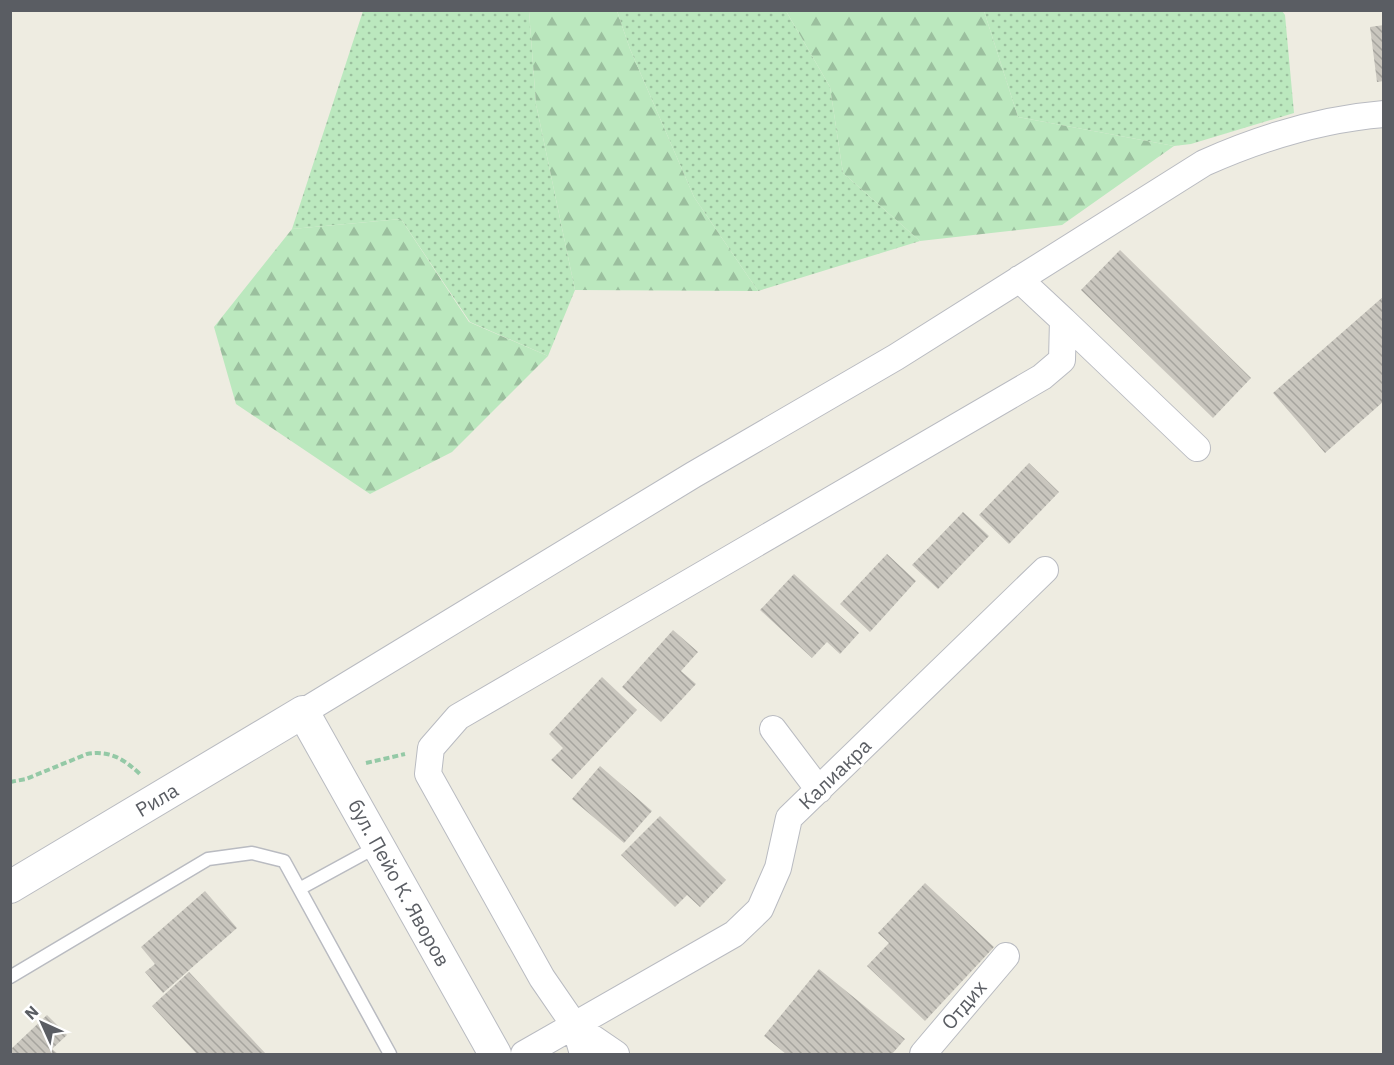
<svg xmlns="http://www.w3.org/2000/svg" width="1394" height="1065" viewBox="0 0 1394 1065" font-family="'IBM Plex Sans',sans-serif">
	<defs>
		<pattern id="grass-dots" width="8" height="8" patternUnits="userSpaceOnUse" patternTransform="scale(1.5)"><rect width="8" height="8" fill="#bbe8be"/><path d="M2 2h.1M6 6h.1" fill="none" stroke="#9bbf9e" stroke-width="1.8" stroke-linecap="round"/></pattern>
		<pattern id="forest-firs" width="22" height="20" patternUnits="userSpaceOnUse" patternTransform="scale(1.5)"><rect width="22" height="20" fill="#bbe8be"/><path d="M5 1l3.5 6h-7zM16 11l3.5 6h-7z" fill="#9bbf9e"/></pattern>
		<pattern id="building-back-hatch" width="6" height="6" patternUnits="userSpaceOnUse" patternTransform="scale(1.5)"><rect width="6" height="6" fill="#c9c6be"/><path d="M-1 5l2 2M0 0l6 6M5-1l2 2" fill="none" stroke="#a6a49e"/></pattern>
	</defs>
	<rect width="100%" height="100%" fill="#eeece1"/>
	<path fill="url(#grass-dots)" d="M363 11H529L536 104 575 290 548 356 470 322 401 219 292 229Z
		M617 11H786L830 87 843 173 920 241 758 291 694 197 630 49Z
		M984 11H1282L1285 15 1294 113 1191 144 1174 146 1018 117Z"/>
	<path fill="url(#forest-firs)" d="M529 11H617L630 49 694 197 758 291 575 290 536 104Z
		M786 11H984L1018 117 1174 146 1062 225 920 241 843 173 830 87Z
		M401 219 469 322 548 356 452 452 370 494 236 404 214 327 292 229Z"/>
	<path fill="url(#building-back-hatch)" d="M1384 25V81L1377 82 1370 27Z
		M1120 250 1251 378 1213 418 1081 290Z
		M1384 296V401L1325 453 1273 393Z
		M1029 463 1059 492 1009 544 979 515Z
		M963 512 989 536 938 589 912 565Z
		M887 554 916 581 870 632 840 604Z
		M794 574 859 633 840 654 827 642 812 658 760 610Z
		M673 630 698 652 681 671 696 684 661 722 622 687Z
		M602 677 637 710 572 779 551 760 563 748 549 734Z
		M600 766 652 811 624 843 572 799Z
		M660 816 726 880 700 907 687 895 675 907 621 855Z
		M925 883 994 947 925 1021 867 966 889 943 878 933Z
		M205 891 237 928 163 993 145 972 155 964 141 947Z
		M819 969 905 1039 892 1054H786L764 1036Z
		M189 972 266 1054H197L152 1006Z
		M47 1015 67 1035 52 1049 58 1054H10V1050Z"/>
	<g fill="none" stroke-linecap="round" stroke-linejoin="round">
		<g stroke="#b9bbc1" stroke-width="15">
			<path id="service" d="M301 888 378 846
				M10 977 208 859 252 853 284 861 390 1054"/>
		</g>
		<g stroke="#b9bbc1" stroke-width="28">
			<path id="minor" d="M1063 320 1197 448
				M303 712 693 475 896 357 1204 163C1260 138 1322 119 1384 114
				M773 729 819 790
				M575 1026 616 1054
				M524 1054 734 934 760 909 778 868 789 818 1045 570
				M583 1054 575 1026 542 978 428 774 431 748 458 717 1042 377 1062 360 1063 320 1019 279
				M923 1054 1006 956"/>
		</g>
		<g stroke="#b9bbc1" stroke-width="34">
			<path id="tertiary" d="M10 887 303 712 495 1054"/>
		</g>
		<path stroke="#94c9a6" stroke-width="4" stroke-dasharray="6 3" stroke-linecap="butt" d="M366 763 405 754
			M10 782 26 779 87 754C110 750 124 759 141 775"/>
		<use href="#service" stroke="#fff" stroke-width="12"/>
		<use href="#minor" stroke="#fff" stroke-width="26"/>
		<use href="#tertiary" stroke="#fff" stroke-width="32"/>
	</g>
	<g text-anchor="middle" stroke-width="5" stroke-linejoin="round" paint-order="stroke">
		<g font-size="20" fill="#5a5d63" stroke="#fff">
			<text transform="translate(835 774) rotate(-44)" y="7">Калиакра</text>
			<text transform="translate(157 800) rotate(-31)" y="7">Рила</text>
			<text transform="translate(399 883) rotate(61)" y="7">бул. Пейо К. Яворов</text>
			<text transform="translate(964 1005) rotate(-50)" y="7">Отдих</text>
		</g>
	</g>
	<rect width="1394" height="1065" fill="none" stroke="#5a5d63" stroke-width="24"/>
	<g transform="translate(42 1023) rotate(315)" stroke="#ffffff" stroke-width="4.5" paint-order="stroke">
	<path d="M0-4.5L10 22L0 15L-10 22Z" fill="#5a5d63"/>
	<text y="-9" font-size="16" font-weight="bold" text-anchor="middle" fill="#5a5d63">N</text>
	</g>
</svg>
